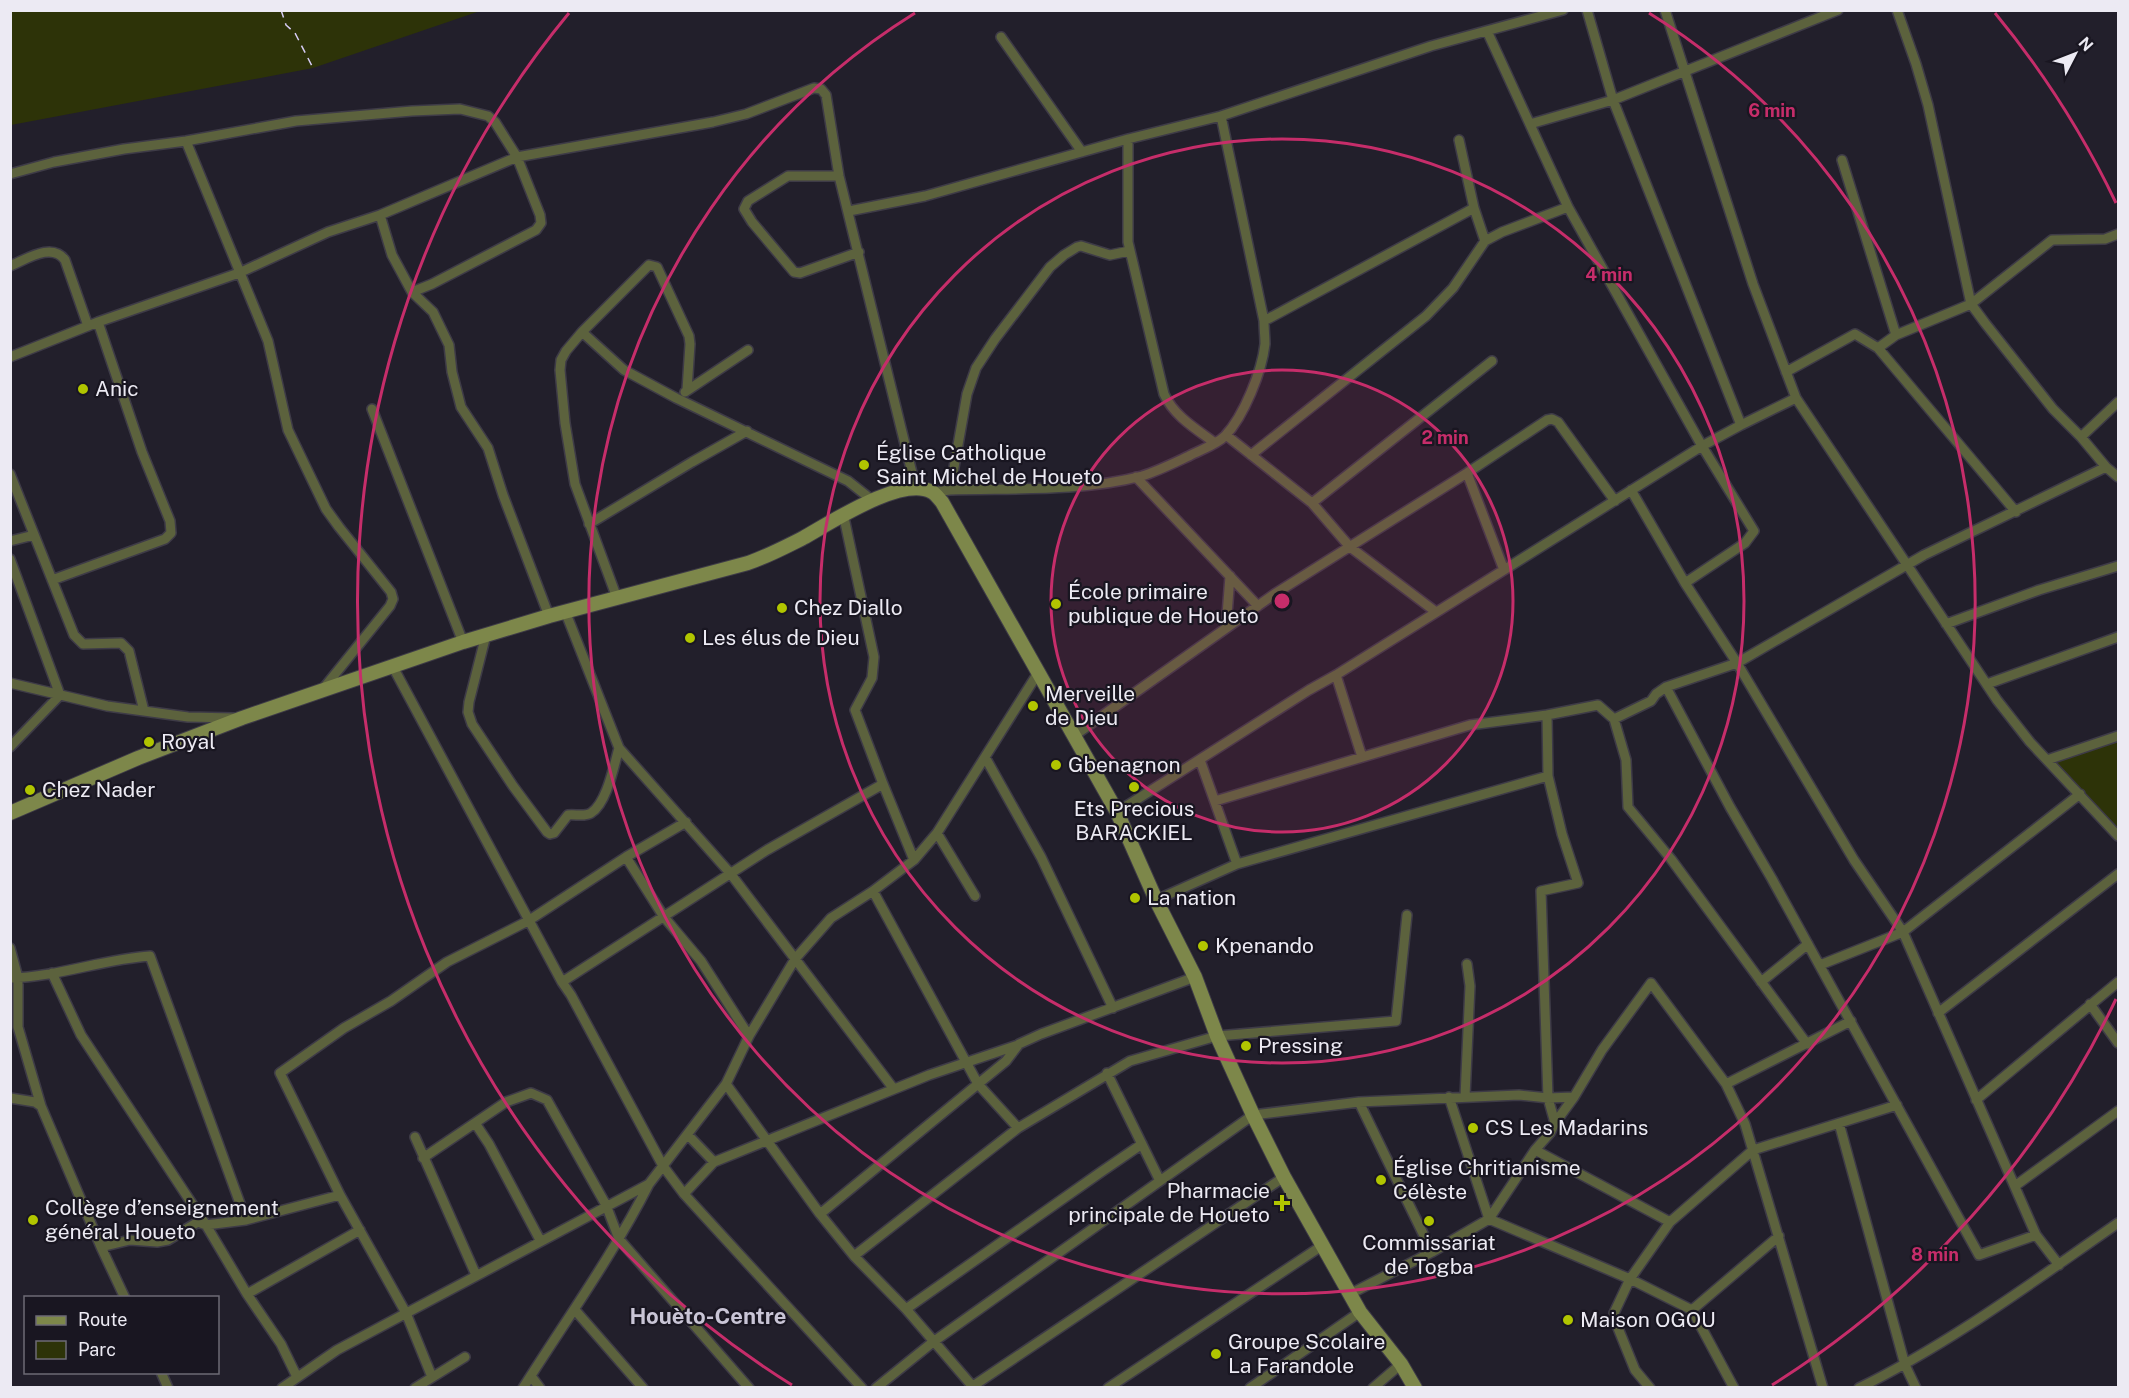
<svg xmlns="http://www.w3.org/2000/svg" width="2129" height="1398" viewBox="0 0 2129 1398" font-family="'Public Sans',sans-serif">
	<rect width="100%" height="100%" fill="#221f2b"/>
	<path fill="#2d3308" d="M11 10H480V11L313 68 11 125Z
		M2118 740V841L2053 763Z"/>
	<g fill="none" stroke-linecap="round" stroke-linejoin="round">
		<path stroke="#d6ccf5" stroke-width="1.5" stroke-dasharray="8 6" stroke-linecap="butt" d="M281 10 286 25 295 33 313 68"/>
		<g stroke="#3e3b47" stroke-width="12">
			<path id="street" d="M1587 10 1613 100 1741 425
				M1665 10 1753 284 1796 398 1997 700 2030 742 2118 836
				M1897 10 1916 64 1928 105 1971 304 1985 323 2053 409 2081 437 2106 467 2118 477
				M1487 31 1568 207 1702 446 1754 531 1745 543 1685 583
				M1001 37 1082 152
				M1530 124 1613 100 1838 10
				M1128 139V242L1164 394C1174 416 1196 429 1215 443
				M1459 140 1474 208 1485 241
				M186 141 268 341 288 430 326 509 339 527 391 592 393 599 390 606 323 689
				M1842 160 1896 335
				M10 174 54 162 124 149 186 141 296 121 412 111 460 109 488 116 495 122 517 157 540 215 541 223 536 230 432 284 412 292
				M839 176H788L748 201 744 209 752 222 794 272 800 273 859 252
				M849 211 925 196 1128 139 1221 116 1431 46 1563 10
				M380 215 392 255 412 292 433 312 449 345 452 372 461 407 488 448 503 495 549 616
				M10 266C27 259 52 242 65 260L88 326
				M1264 321 1474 208
				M582 332 624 370 676 398 848 481 872 500
				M1878 348 2016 512
				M10 357 98 322 239 273 328 232 380 215 517 157 713 122 746 114 814 88 821 89 826 95 839 176 916 489
				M1786 372 1855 334 1878 348 1896 335 1971 304 2052 240 2105 239 2118 234
				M685 392 748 350
				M372 409 463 642
				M1226 435 1312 503 1350 547 1436 612
				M2081 437 2118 402
				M1251 455 1426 316 1453 288 1485 241 1502 232 1568 207
				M1467 473 1504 570
				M10 474 74 635 83 644 121 643 129 651 144 711
				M1136 477 1258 606
				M950 490 967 394 976 368 995 339 1050 267 1064 255 1077 247 1081 246 1110 255 1129 251
				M1631 490 1685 583 1737 663 1854 860 1903 932 2036 1235 2059 1265
				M933 492 950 490C1013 488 1081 492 1142 476 1158 471 1174 463 1189 456 1200 450 1216 445 1225 436 1244 416 1262 371 1265 344 1265 337 1264 329 1264 321L1221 116
				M1312 503 1492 361
				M843 513 874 657 872 678 855 710 883 784 914 860
				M589 524 692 462 747 431
				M10 541 34 535
				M10 559 60 695 10 747
				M52 580 165 539 171 533 170 521 142 452 98 322
				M617 598 575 484 565 423 560 370 561 360 566 351 582 332 649 265 657 267 689 336 690 344 687 390
				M565 611 619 748 730 873 893 1088
				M1946 624 2039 590 2118 566
				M1226 628 1230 576
				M486 635 469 702 468 712 472 724 513 786 547 832 550 834 554 833 568 815C575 814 585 817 591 813 607 803 614 765 619 748
				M393 667 562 982 571 995 663 1166 684 1194 862 1388
				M1336 675 1362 757
				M10 683 107 706 188 717 234 718
				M1987 684 2118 637
				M1666 687 1730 807 1772 879 1979 1255 2036 1235
				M1547 715 1598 705 1614 719
				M1075 735 1276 593 1467 473 1547 420 1552 419 1558 422 1615 501
				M985 757 1041 857 1113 1008
				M1200 760 1237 864
				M2047 760 2118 736
				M1215 801 1470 725 1547 715 1548 776 1562 834 1578 883 1541 891 1548 1098 1555 1123 1550 1133 1535 1150 1489 1219 1432 1252 1350 1294
				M1117 812 1309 690 1336 675 1702 446 1741 425 1796 398
				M937 833 975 896
				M626 857 664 917 701 961 749 1036
				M873 891 978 1084 1018 1128
				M1156 900 1237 864 1548 776
				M10 948 18 978V1027L41 1106
				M1820 965 1903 932 2080 794
				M52 973 81 1035 206 1225 246 1220
				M10 978C58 977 103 959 150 956L246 1220 340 1195 406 1313 432 1377
				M562 982 767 850 883 784
				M1761 982 1808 944
				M2090 1004 2118 1043
				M1938 1013 2118 874
				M1807 1044 1671 859 1628 807 1626 760 1614 719 1651 701 1656 694 1666 687 1737 663 1924 555 2106 467
				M1107 1073 1160 1181
				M726 1084 820 1214 854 1256 906 1309 974 1388
				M1726 1084 1851 1021
				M1449 1097 1489 1219 1630 1279 1692 1310 1734 1388
				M1465 1097 1470 986 1467 964
				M10 1098 35 1102 41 1106 101 1247 125 1298
				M1976 1100 2118 982
				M1359 1102 1432 1252
				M475 1123 489 1144 540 1240
				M1555 1123 1574 1097 1602 1050 1651 983 1726 1084 1745 1124 1823 1388
				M1839 1123 1905 1365 1916 1388
				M688 1135 714 1162
				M415 1137 476 1275
				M1535 1150 1670 1222
				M423 1158 506 1102 531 1093 547 1100 606 1205 619 1239 749 1388
				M2015 1186 2118 1111
				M684 1194 714 1162 929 1075 1018 1045
				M340 1195 280 1073 344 1028 391 1001 447 962 528 921 626 857 686 822
				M820 1214 978 1084 1006 1061 1019 1044 1041 1034 1195 977
				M101 1247 130 1240 157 1242 168 1240 198 1222 206 1225 247 1294 281 1344 297 1377
				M854 1256 1018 1128 1130 1061 1217 1036 1396 1021 1407 915
				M247 1294 360 1230
				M906 1309 1101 1172 1142 1144
				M575 1310 643 1388
				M1692 1310 1779 1236
				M161 1372 168 1388
				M531 1376 540 1388
				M973 1386 1284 1177
				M282 1388 337 1350 649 1184 726 1084 749 1036 795 959 831 918 873 891 914 860 937 833 1038 673
				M415 1388 465 1357
				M523 1388C566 1320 613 1255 649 1184
				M876 1388 933 1342 1253 1115 1359 1102 1519 1095 1548 1098 1574 1097
				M1108 1388 1323 1245
				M1250 1388 1360 1312
				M1373 1388 1401 1364
				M1650 1388 1635 1370 1618 1328 1614 1313 1630 1279 1670 1222 1753 1150 1897 1105
				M1859 1388C1951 1343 2034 1281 2118 1223"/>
		</g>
		<g stroke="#3e3b47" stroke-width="16">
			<path id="secondary" d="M10 813 138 758 242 718 463 642 549 616 748 563C768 556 785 547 803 538 830 523 902 475 932 492 936 494 939 499 942 502L1117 812 1156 900 1195 977 1217 1036 1253 1115 1284 1177 1360 1312 1401 1364 1415 1388"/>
		</g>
		<use href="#street" stroke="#5c623d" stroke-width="9"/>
		<use href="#secondary" stroke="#7d874a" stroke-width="14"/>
	</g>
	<circle cx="1282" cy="601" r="231" fill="#c62d6a" fill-opacity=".12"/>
	<g fill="none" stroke="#c62d6a" stroke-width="3">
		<circle cx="1282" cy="601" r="231"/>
		<circle cx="1282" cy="601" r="462"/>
		<path d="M1649 13A693 693 0 1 1 915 13"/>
		<path d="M2116 999A924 924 0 0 1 1772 1385M792 1385A924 924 0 0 1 569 13M1995 13A924 924 0 0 1 2116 203"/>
	</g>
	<g fill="#b1c500" stroke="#191621" stroke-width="2">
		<circle cx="83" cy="389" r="6"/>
		<circle cx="864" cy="465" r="6"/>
		<circle cx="1056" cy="604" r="6"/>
		<circle cx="782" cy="608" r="6"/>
		<circle cx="690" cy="638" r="6"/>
		<circle cx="1033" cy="706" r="6"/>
		<circle cx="149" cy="742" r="6"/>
		<circle cx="1056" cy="765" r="6"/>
		<circle cx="1134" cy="787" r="6"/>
		<circle cx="30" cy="790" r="6"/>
		<circle cx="1135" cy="898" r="6"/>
		<circle cx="1203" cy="946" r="6"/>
		<circle cx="1246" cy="1046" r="6"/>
		<circle cx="1473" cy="1128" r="6"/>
		<circle cx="1381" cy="1180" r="6"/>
		<path d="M1279 1194h6v6h6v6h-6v6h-6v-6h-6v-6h6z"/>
		<circle cx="33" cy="1220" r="6"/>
		<circle cx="1429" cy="1221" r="6"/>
		<circle cx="1568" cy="1320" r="6"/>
		<circle cx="1216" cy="1354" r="6"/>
	</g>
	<g text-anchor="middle" stroke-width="4.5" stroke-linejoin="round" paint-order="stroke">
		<g font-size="21" fill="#eceaf3" stroke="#191621" text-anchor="start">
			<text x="95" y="396">Anic</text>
			<text x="876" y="460">Église Catholique<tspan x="876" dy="24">Saint Michel de Houeto</tspan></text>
			<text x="1068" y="599">École primaire<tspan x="1068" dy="24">publique de Houeto</tspan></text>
			<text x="794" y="615">Chez Diallo</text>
			<text x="702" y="645">Les élus de Dieu</text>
			<text x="1045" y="701">Merveille<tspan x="1045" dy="24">de Dieu</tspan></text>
			<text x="161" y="749">Royal</text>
			<text x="1068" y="772">Gbenagnon</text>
			<text x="42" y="797">Chez Nader</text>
			<text x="1134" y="816" text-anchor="middle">Ets Precious<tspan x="1134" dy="24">BARACKIEL</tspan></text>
			<text x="1147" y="905">La nation</text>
			<text x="1215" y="953">Kpenando</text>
			<text x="1258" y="1053">Pressing</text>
			<text x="1485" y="1135">CS Les Madarins</text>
			<text x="1393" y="1175">Église Chritianisme<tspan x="1393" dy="24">Célèste</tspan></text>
			<text x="1270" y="1198" text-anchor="end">Pharmacie<tspan x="1270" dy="24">principale de Houeto</tspan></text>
			<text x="45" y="1215">Collège d’enseignement<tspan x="45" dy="24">général Houeto</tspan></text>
			<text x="1429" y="1250" text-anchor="middle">Commissariat<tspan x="1429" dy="24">de Togba</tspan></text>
			<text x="1580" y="1327">Maison OGOU</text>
			<text x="1228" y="1349">Groupe Scolaire<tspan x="1228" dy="24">La Farandole</tspan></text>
		</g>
		<g font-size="22" font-weight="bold" fill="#c9c5d6" stroke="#191621">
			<text x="708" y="1324">Houèto-Centre</text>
		</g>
	</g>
	<circle cx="1282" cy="601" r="9" fill="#c62d6a" stroke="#191621" stroke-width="3"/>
	<g font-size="18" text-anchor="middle" font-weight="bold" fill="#c62d6a" stroke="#191621" stroke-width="4.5" stroke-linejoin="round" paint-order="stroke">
		<text x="1772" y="117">6 min</text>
		<text x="1609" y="281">4 min</text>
		<text x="1445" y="444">2 min</text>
		<text x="1935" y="1261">8 min</text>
	</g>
	<rect width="2129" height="1398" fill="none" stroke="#eceaf3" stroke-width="24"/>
	<rect x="24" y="1296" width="195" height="78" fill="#191621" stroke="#6d6b75" stroke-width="1.5"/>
	<rect x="36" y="1316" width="30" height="9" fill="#7d874a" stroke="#6d6b75" stroke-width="1.5"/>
	<text x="78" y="1326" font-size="18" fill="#eceaf3">Route</text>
	<rect x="36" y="1341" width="30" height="18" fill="#2d3308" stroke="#6d6b75" stroke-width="1.5"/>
	<text x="78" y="1356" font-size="18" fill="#eceaf3">Parc</text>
	<g transform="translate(2075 54) rotate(48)" stroke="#191621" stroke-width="4.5" paint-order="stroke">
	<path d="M0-4.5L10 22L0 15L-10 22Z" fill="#eceaf3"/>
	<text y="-9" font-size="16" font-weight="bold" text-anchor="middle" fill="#eceaf3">N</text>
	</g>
</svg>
